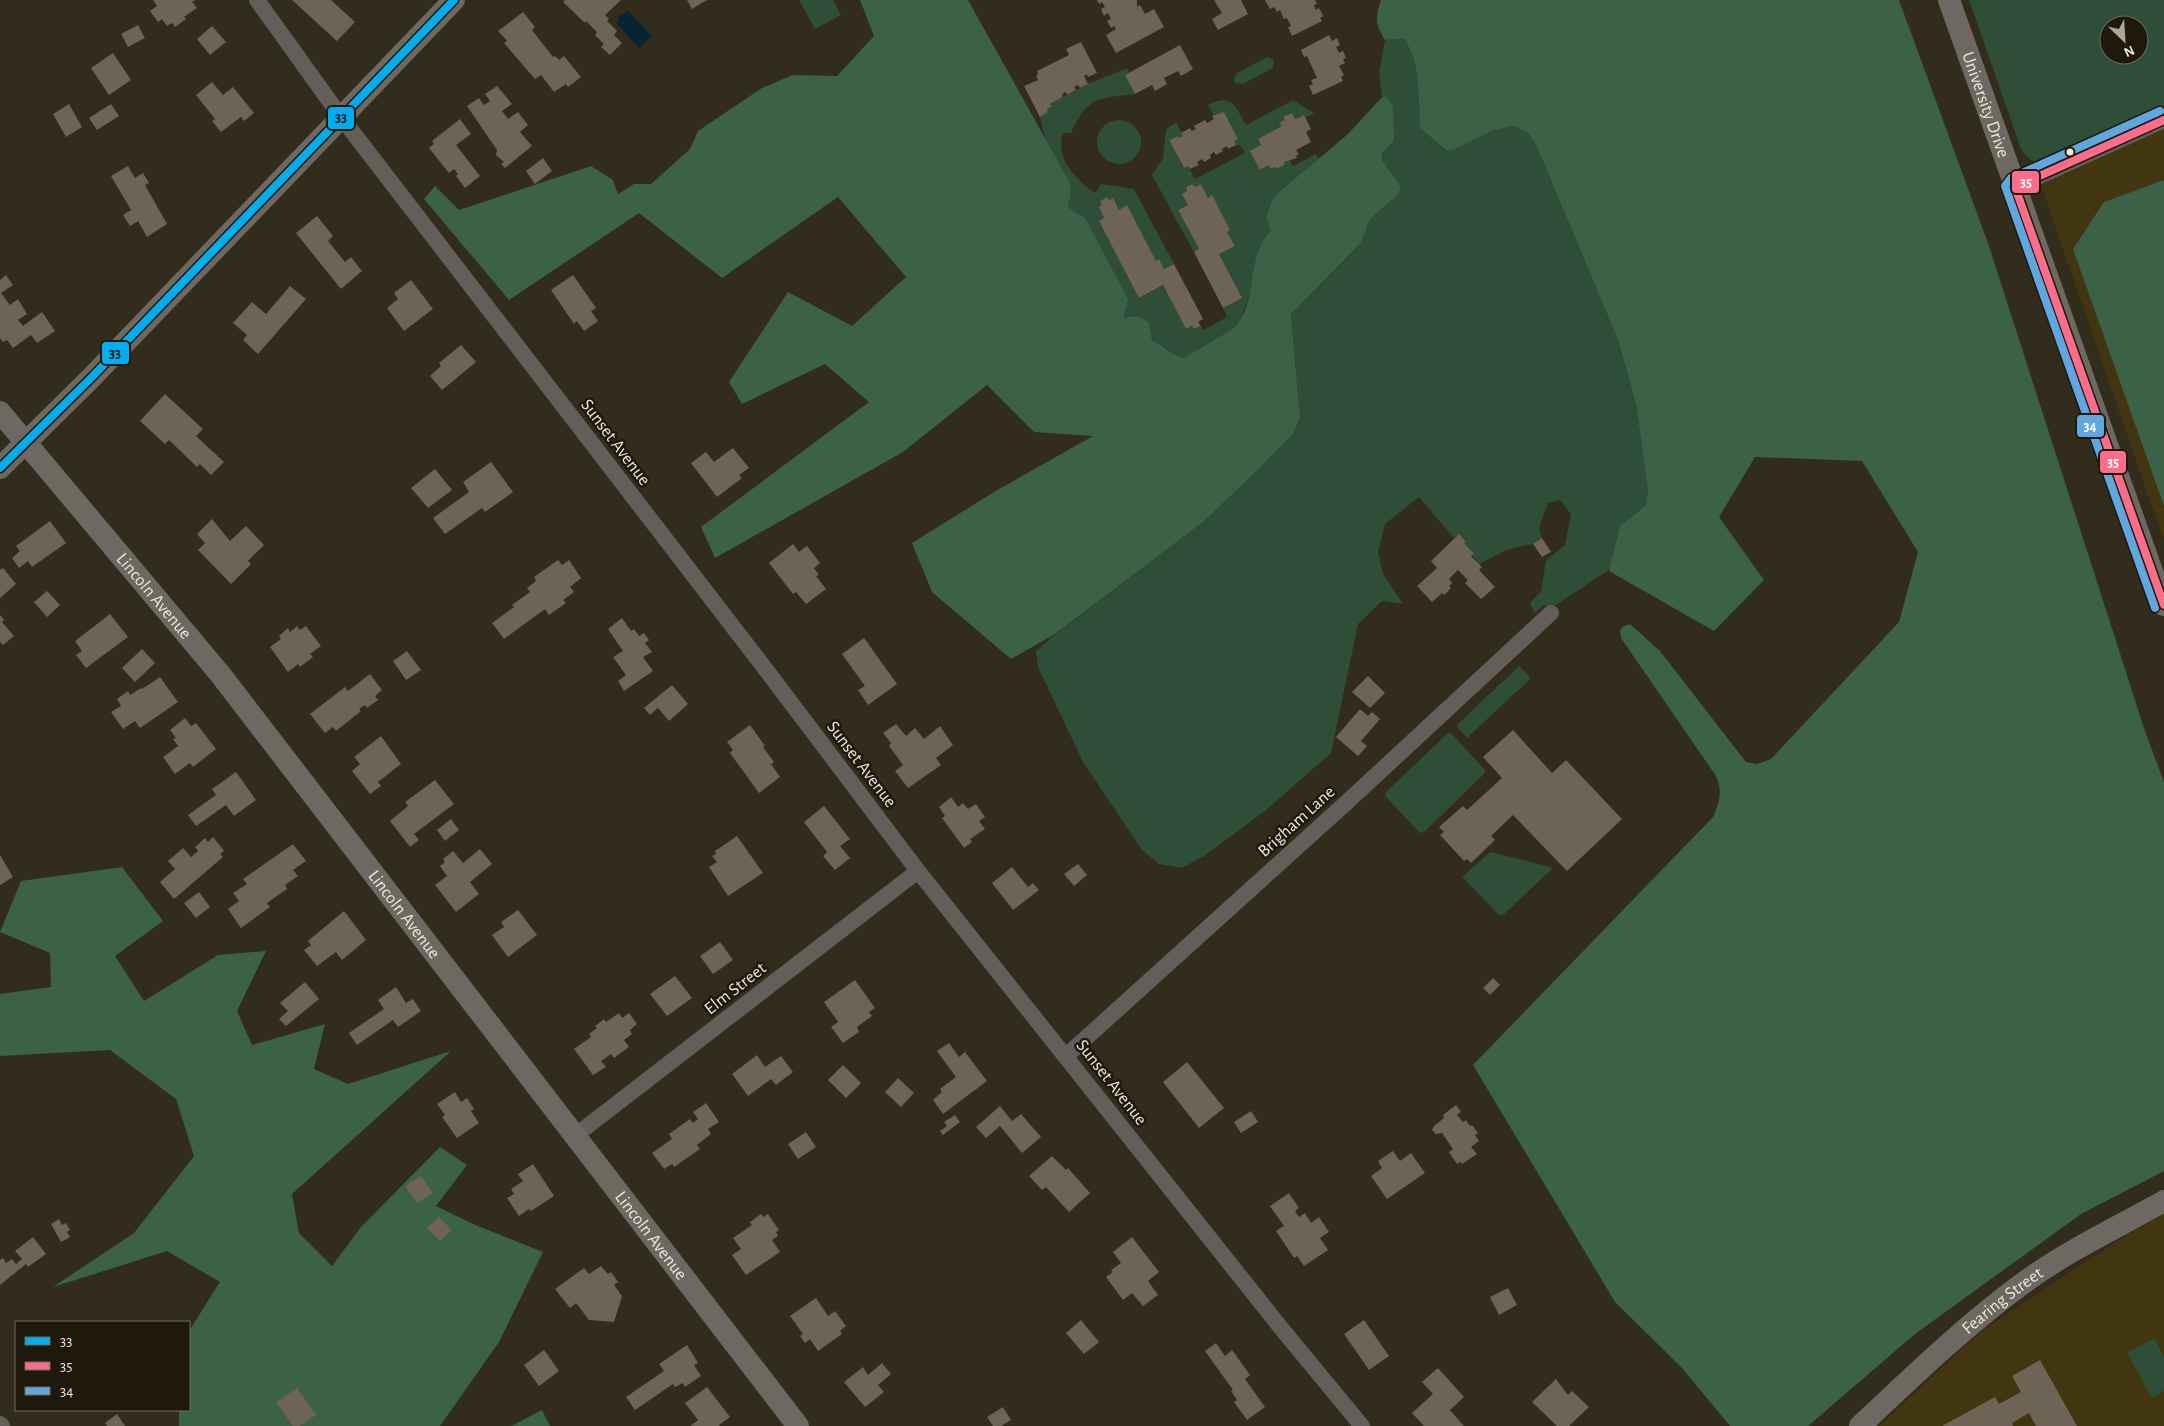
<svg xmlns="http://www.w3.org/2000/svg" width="2164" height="1426" viewBox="0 0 2164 1426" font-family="'Alegreya Sans',sans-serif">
	<rect width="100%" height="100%" fill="#312c1b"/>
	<path fill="#413610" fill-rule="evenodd" d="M1977 0H2164V541ZM2109 25H2139V55H2109Z
		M2164 1214V1426H1879L1975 1337 1999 1319 2133 1231Z"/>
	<path fill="#2e4e38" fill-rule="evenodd" d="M799 0H833L841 15 815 29Z
		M1969 0H2164V109L2047 162C2033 163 2028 160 2021 149ZM2109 25H2139V55H2109Z
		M1404 39C1421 64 1418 98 1420 127L1446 150H1453L1494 130 1514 126 1529 134 1537 147 1618 340 1636 404 1648 491 1646 505 1620 526 1610 569 1550 609 1544 605 1534 613 1530 602 1541 592 1546 560 1565 545 1571 514 1560 500 1548 503 1539 528 1542 538 1533 544 1509 549 1479 564 1464 543 1465 541 1459 534 1454 538 1419 497 1385 524 1378 552 1383 574 1403 604 1382 601 1358 624 1331 753 1265 811 1204 856 1182 868 1159 864 1142 850 1083 762 1038 667 1036 651 1053 636 1202 523 1259 469 1293 434 1300 418 1291 314 1361 243 1370 219 1397 196 1382 160 1386 96 1382 97 1379 73 1385 40Z
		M1267 57 1274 60 1273 68 1243 84 1235 83 1234 79 1237 73Z
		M1127 68 1129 73 1125 75 1135 94C1098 99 1089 95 1071 133H1063C1055 158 1076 180 1095 193L1101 184 1134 189 1174 264 1164 269 1159 260 1156 261 1127 206 1119 210 1113 198 1109 200 1107 197 1100 201 1102 205 1099 207 1104 218 1099 221 1140 298 1163 285 1186 329 1192 326 1194 329 1201 326 1203 330 1227 317 1223 308 1241 298 1219 254 1235 246 1227 232 1230 230 1212 196 1208 198 1201 184 1195 187 1193 184 1186 187 1187 191 1182 194 1188 205 1178 210 1199 249 1194 252 1152 175 1163 158 1166 129 1176 122 1183 136 1179 138 1177 136 1169 140 1183 167 1188 166 1195 179 1245 153 1240 145H1236L1234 141 1238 139 1224 112 1214 116 1208 105C1232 93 1235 106 1246 125L1293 100 1314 113 1305 118 1303 115 1295 119 1292 113 1284 117 1285 120 1280 123 1282 126 1258 139 1261 145V170L1269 165 1271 169 1276 167 1277 169 1289 159 1293 166 1316 154 1318 160 1279 192 1271 230 1259 250 1248 300 1240 321 1234 328 1185 358C1171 354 1165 347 1152 340L1149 323 1123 318 1078 213 1068 207C1073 174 1061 171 1048 144 1044 136 1042 126 1040 117L1048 112 1047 109 1051 106 1050 104 1088 84Z
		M1097 142a22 22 0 1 1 44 0a22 22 0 1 1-44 0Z
		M1519 666 1529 676 1530 679 1467 738 1457 727 1458 724Z
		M1448 733 1452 734 1485 770V773L1424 832 1420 833 1386 797 1385 793Z
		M1490 852 1551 867 1552 869 1504 914 1499 915 1462 877Z
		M2154 1338 2164 1357V1391L2152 1398 2127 1353Z"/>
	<path fill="#3b6147" d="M860 0H968L1069 181 1071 190 1068 207 1085 218 1128 299 1123 318 1138 316 1149 323 1152 340C1165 347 1171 354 1184 358L1234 328C1254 307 1249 275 1259 250 1261 243 1267 236 1271 230L1266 218 1272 201 1279 192 1348 134 1382 97 1386 96 1393 106 1394 140 1382 153V160L1401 187 1397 196 1370 219 1361 243 1291 314 1300 418 1293 434 1259 469 1202 523 1055 634 1011 659 932 592 912 543 994 492 1093 436 1034 432 987 385 903 452 715 558 701 527 869 402 825 364 742 404 729 382 788 292 852 326 906 277 838 197 722 278 639 213 509 300 424 199 435 186 459 210 591 166 613 180 618 194 634 184H651L690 149 698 131 762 88 793 75 837 76 874 36Z
		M1381 0H1899L1989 246 2145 731 2164 782V1171L2081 1214 1915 1334 1808 1426H1730L1682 1368 1615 1302 1473 1065 1713 817C1719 803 1723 791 1716 776L1621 638 1620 631 1622 627 1630 624 1660 651 1746 762 1757 764 1771 759 1899 622 1918 552 1862 461 1755 457 1719 517 1764 580 1714 631 1609 571 1620 526 1646 505 1648 491 1636 404 1618 340 1537 147 1529 134 1514 126 1494 130 1453 150H1446L1420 128C1418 98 1421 63 1404 39L1385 40C1375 23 1375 19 1381 0Z
		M2164 180V506L2073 249 2104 202Z
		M122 867 163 921 115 956 144 1001 218 955 266 951 237 1011 252 1045 325 1024 314 1069 348 1084 451 1051 292 1194 299 1233 332 1266 361 1227 440 1147 467 1165 436 1206 473 1224 543 1252 499 1342 440 1426H179V1410H189V1331L220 1282 167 1251 53 1287 134 1233 194 1156 176 1099 110 1050 0 1056V994L51 987 50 953 0 932 21 881Z
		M542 1410 550 1426H511Z"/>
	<path fill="#062434" d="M628 11 652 36 639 48 616 23 619 20 617 17Z"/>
	<path fill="#6d6455" d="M153 0H195L192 2 197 8 184 17 186 19 175 27 172 23 167 26 162 19 158 22 150 11 157 6Z
		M292 0H331L355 22 337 41Z
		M565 0H621L605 15 609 19 607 21 617 31 614 35 622 43 610 55 601 47 604 44 595 35 597 32 586 21 585 23 563 2Z
		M687 0H707L692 9Z
		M1097 0H1137V7L1140 5 1145 14 1154 9 1164 27 1116 53 1106 35 1116 29 1114 26 1111 28 1107 21 1111 19 1108 13 1104 16 1101 9 1105 7 1102 2 1099 4Z
		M1214 0H1241L1248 14 1218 30 1212 19 1222 13Z
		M1265 0H1315L1317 4 1314 5 1316 10 1319 8 1323 16 1320 18 1322 21 1292 36 1288 27 1291 26 1287 18 1284 19 1280 10 1277 12 1274 7 1270 9Z
		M523 12 535 27 532 30 553 57 555 56 559 60 564 56 581 77 568 87 566 84 554 92 541 75 535 79 504 43 507 41 498 31Z
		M138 25 145 38 128 47 121 34Z
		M212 26 226 42 210 55 197 39Z
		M1329 35 1332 41 1337 38 1340 45 1336 47 1339 53 1343 51 1346 58 1343 59 1345 63 1339 66 1344 75 1341 77 1343 81 1313 95 1309 86 1313 84 1311 80 1317 78 1307 56 1304 57 1301 50Z
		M1081 42 1097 73 1088 77 1087 74 1084 76 1088 84 1080 88 1078 85 1074 87 1076 90 1067 95 1066 92 1062 94 1063 97 1050 104 1052 106 1047 109 1048 112 1040 117 1024 86 1038 80 1036 76 1038 74 1037 71 1069 55 1066 49Z
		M1180 45 1193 69 1181 76 1178 71 1164 78 1167 84 1155 91 1152 85 1135 94 1125 75Z
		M113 53 131 80 109 95 91 68Z
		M212 82 223 95 233 87 254 113 244 121 241 117 221 132 212 121 215 119 196 95Z
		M497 86 512 104 502 111 508 119 518 112 528 125 520 132 532 146 505 168 501 164 504 162 496 155 497 150 467 106 479 98 484 105 490 101 485 94Z
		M69 104 82 127 66 137 53 114Z
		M111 104 119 116 97 130 89 118Z
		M1224 112 1238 139 1234 141 1236 145 1228 149 1227 146 1222 149 1223 151 1216 155 1214 152 1210 155 1211 158 1204 162 1202 159 1197 162 1199 165 1190 169 1188 166 1184 168 1169 140 1178 136 1179 138 1183 136 1181 133 1190 128 1192 131 1196 129 1194 126 1205 120 1207 123 1214 119 1212 116Z
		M1292 113 1295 119 1304 115 1311 129 1306 132 1311 142 1296 150 1299 154 1296 156 1297 158 1284 162 1285 164 1277 169 1276 167 1271 169 1269 165 1260 170 1250 151 1261 145 1258 139 1282 126 1279 123 1285 120 1283 117Z
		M460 119 471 134 456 145 480 176 465 188 456 176 458 174 454 169 449 173 429 148 434 144 432 141Z
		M543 158 552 171 535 184 526 171Z
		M128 166 135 178 143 173 149 183 145 185 167 224 147 237 138 221 130 226 123 215 131 210 111 176Z
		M1193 184 1195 187 1201 184 1208 198 1212 195 1230 230 1227 232 1235 246 1219 254 1242 298 1223 308 1194 252 1199 249 1178 210 1188 205 1182 194 1187 191 1186 187Z
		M1107 197 1109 200 1113 198 1119 210 1127 205 1156 261 1159 259 1164 269 1174 264 1203 319 1198 322 1201 326 1194 329 1192 326 1186 329 1163 285 1139 298 1099 221 1104 218 1099 207 1102 205 1100 201Z
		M317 216 333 236 328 241 345 262 351 257 362 271 341 289 296 233Z
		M6 275 13 285 1 293 10 305 18 299 27 314 18 320 23 326 42 312 55 331 37 343 31 335 13 348 7 340 3 342 0 338V280Z
		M573 275 596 308 591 311 598 321 584 331 577 321 574 324 551 290Z
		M411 280 433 309 404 331 387 308 398 299 394 293Z
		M290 286 306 299 258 354 243 340 247 335 233 323 252 302 266 314Z
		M461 345 476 362 442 390 430 376 441 366 439 363Z
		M165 394 203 429 196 436 224 462 211 475 200 464 197 467 169 440 165 444 140 421Z
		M733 448 749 468 739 475 742 478 717 497 691 463 706 452 714 462Z
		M491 462 513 492 485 512 482 508 445 534 433 518 469 492 463 482Z
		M435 469 452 490 428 508 411 488Z
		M212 519 230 541 246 526 264 545 248 561 251 564 231 584 198 550 205 543 197 534Z
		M50 521 66 543 32 567 28 561 19 568 12 558 20 551 16 546Z
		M1459 534 1466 542 1464 543 1474 554 1471 556 1482 567 1479 570 1495 587 1481 599 1465 583 1468 580 1458 570 1449 579 1452 583 1449 586 1451 588 1444 595 1442 593 1432 602 1417 586 1437 568 1431 561Z
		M1542 538 1551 552 1542 557 1533 544Z
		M793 544 799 552 807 546 820 563 814 568 819 575 816 576 826 589 806 604 796 592 793 594 769 563Z
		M558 560 562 565 569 560 581 578 570 587 574 592 563 600 566 603 549 615 545 609 504 639 492 623 514 607 512 605 530 592 527 588 536 581 534 577Z
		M3 568 16 584 0 598V570Z
		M47 591 60 605 47 617 34 602Z
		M110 614 128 637 86 668 76 655 82 651 75 641Z
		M0 615 4 620 2 622 14 636 3 645 0 642Z
		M622 618 631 631 634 629 639 636 644 633 649 640 645 643 652 652 643 657 653 671 624 691 618 681 626 675 613 657 623 651 608 629Z
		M297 626 300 630 306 626 321 646 310 654 313 657 300 667 298 664 288 672 270 647 281 639 279 636 288 628 290 632Z
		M864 638 897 684 868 705 858 690 865 686 842 654Z
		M142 649 155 663 135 682 122 668Z
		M407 651 421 670 406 680 393 661Z
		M370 674 382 690 375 696 378 700 367 708 365 705 359 709 361 711 336 731 333 727 325 733 310 714 345 687 348 691Z
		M1368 676 1385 693 1370 708 1352 692Z
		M160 677 178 702 140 728 135 721 123 729 111 712 121 706 117 699 128 691 130 695 141 688 142 689Z
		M672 685 688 704 669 721 658 708 650 715 644 708Z
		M1360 709 1368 716 1372 712 1380 719 1361 741 1367 746 1358 756 1336 737Z
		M185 718 191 726 196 723 216 749 193 767 190 763 175 774 163 757 178 746 173 739 176 738 170 730Z
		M896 724 906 736 915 728 924 739 940 726 953 745 936 758 941 765 908 788 895 771 903 765 889 746 891 743 883 733Z
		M750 725 765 746 763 747 774 762 771 764 780 777 759 793 730 753 733 750 727 742Z
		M1513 730 1552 773 1566 760 1622 819 1567 871 1513 815 1491 836 1495 840 1471 863 1467 859 1464 861 1440 835 1444 832 1439 827 1463 806 1467 810 1502 778 1483 757Z
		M381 736 401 764 378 782 381 786 370 794 352 771 360 764 354 757Z
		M236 772 256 800 234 816 226 805 196 826 188 815 216 795 212 789Z
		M435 780 454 804 414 834 419 840 410 847 390 821 408 806 405 802Z
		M951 797 958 807 963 803 968 809 976 804 985 817 979 821 985 829 970 839 972 842 964 848 942 818 945 816 939 807Z
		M824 806 850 839 840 846 850 858 835 870 823 856 827 852 804 822Z
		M451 819 459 830 445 841 437 830Z
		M737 836 763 873 728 896 709 867 717 862 712 856 716 854 715 851Z
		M213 837 224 851 220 854 223 857 174 899 160 882 175 869 168 861 183 848 191 857 198 851 195 847 205 838 208 842Z
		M293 844 306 861 293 870 298 876 285 885 287 889 267 903 270 907 241 928 228 909 239 901 233 893 247 884 243 879Z
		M480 849 492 864 470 882 479 894 456 912 435 885 447 876 440 866 445 862 443 859 453 851 463 863Z
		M0 855 13 877 0 885Z
		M1078 864 1087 875 1074 886 1064 874Z
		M1012 867 1028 887 1033 883 1039 890 1013 910 992 883Z
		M199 892 210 907 196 918 184 903Z
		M518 910 537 935 508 957 492 935 504 927 501 922Z
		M344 911 366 940 342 960 336 952 317 966 304 950 311 945 308 941Z
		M720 942 733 960 713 974 700 956Z
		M675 976 692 998 667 1016 650 994Z
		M1493 978 1500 985 1490 995 1483 988Z
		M855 980 875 1008 869 1012 872 1016 857 1027 859 1032 843 1043 831 1027 838 1022 824 1002Z
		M305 982 319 999 286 1026 279 1019 288 1011 280 1003Z
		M396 987 406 1003 413 999 421 1011 398 1027 393 1020 357 1045 349 1033 384 1009 378 1000Z
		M619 1013 622 1018 629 1013 637 1024 630 1030 632 1034 624 1040 629 1047 614 1058 611 1054 601 1061 606 1067 593 1075 574 1049 591 1037 589 1034 597 1028 595 1026 604 1019 606 1022Z
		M949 1043 959 1057 965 1052 987 1081 943 1114 933 1100 942 1092 940 1089 956 1077 937 1051Z
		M757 1055 765 1067 781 1056 793 1072 776 1085 771 1079 748 1096 732 1074Z
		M1187 1062 1224 1108 1199 1128 1163 1082Z
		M843 1065 861 1083 846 1098 828 1080Z
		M898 1078 914 1093 901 1107 885 1092Z
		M455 1092 461 1102 467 1098 474 1109 471 1111 479 1123 457 1138 442 1117 445 1115 437 1104Z
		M706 1103 719 1122 708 1129 711 1134 697 1145 700 1149 674 1167 672 1164 664 1169 652 1153 672 1139 669 1134 690 1119 693 1123 698 1119 693 1112Z
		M1456 1105 1461 1112 1457 1115 1463 1122 1466 1120 1470 1126 1472 1125 1478 1133 1475 1135 1479 1141 1471 1147 1477 1154 1462 1164 1460 1162 1457 1164 1449 1152 1453 1149 1442 1133 1436 1134 1432 1130 1434 1126 1444 1118 1443 1115Z
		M1000 1106 1012 1121 1021 1114 1041 1137 1022 1153 1000 1126 986 1138 976 1127Z
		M1251 1111 1258 1122 1241 1133 1234 1122Z
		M955 1115 960 1122 943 1135 940 1131 947 1126 944 1122Z
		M806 1132 816 1147 798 1159 788 1144Z
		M1393 1151 1400 1161 1411 1153 1425 1173 1387 1199 1371 1176 1382 1168 1378 1161Z
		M1052 1156 1066 1170 1068 1168 1090 1193 1069 1212 1046 1187 1042 1190 1029 1176Z
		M533 1164 554 1196 531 1211 529 1209 519 1216 507 1198 514 1194 511 1189 523 1181 518 1174Z
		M421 1176 433 1193 417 1203 405 1186Z
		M1289 1193 1299 1208 1295 1211 1299 1217 1305 1213 1311 1223 1319 1217 1329 1232 1320 1238 1328 1250 1304 1266 1297 1256 1294 1258 1276 1231 1284 1226 1270 1206Z
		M761 1214 763 1217 768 1214 779 1230 776 1232 778 1236 772 1240 780 1252 746 1275 732 1255 741 1249 733 1238 752 1225 750 1222Z
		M439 1217 452 1230 440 1241 427 1228Z
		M59 1219 62 1225 66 1223 70 1230 67 1232 70 1237 61 1242 51 1224Z
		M33 1237 46 1254 28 1267 26 1264 0 1285V1260L3 1258 6 1263 12 1259 16 1264 22 1259 15 1251Z
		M1132 1237 1159 1272 1148 1281 1158 1295 1143 1306 1132 1293 1123 1300 1106 1277 1113 1272 1111 1270 1121 1263 1113 1252Z
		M601 1266 608 1274 611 1272 618 1282 614 1285 622 1296 614 1322 589 1320 576 1303 570 1308 555 1289 584 1268 589 1274Z
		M1508 1288 1517 1305 1499 1315 1490 1297Z
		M816 1298 828 1316 835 1311 846 1326 840 1331 842 1334 818 1351 810 1339 805 1343 800 1336 803 1334 790 1316Z
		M1081 1320 1099 1342 1084 1354 1066 1333Z
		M1364 1320 1389 1356 1369 1370 1344 1334Z
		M1216 1343 1225 1356 1232 1350 1250 1375 1245 1379 1265 1407 1247 1420 1234 1402 1237 1400 1231 1391 1233 1390 1205 1351Z
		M687 1345 698 1363 694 1365 701 1376 685 1387 683 1383 675 1387 673 1384 635 1410 626 1397 664 1371 659 1364Z
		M544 1350 559 1371 539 1386 524 1365Z
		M2040 1360 2077 1426H2036L2029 1413 2012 1423 2013 1426H1942L1995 1397 1999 1404 2021 1392 2012 1376Z
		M882 1363 891 1374 878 1385 884 1392 865 1407 844 1382 863 1367 868 1375Z
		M1438 1368 1464 1397 1450 1410 1464 1426H1424L1412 1413 1433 1394 1422 1382Z
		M1556 1379 1568 1395 1572 1391 1589 1407 1569 1426H1557L1532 1402Z
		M707 1387 730 1417 719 1425 720 1426H690L698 1420 685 1403Z
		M297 1388 316 1415 300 1426H293L276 1402Z
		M1003 1407 1011 1420 1001 1426H993L987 1417Z
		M117 1414 125 1426H107L105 1423Z"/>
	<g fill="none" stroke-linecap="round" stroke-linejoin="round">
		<path stroke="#635e59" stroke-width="16" d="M257 0 341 117 767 671 918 871 1281 1328 1362 1426
			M2015 187 2164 120
			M1066 1056 1346 803 1551 613
			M576 1135 918 871
			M0 1424 2 1426"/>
		<g stroke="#6e6862" stroke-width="22">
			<path id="s1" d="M1949 0 2164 605"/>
			<path id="s2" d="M0 412 220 674 798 1426"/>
			<path d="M0 468 92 377 454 0"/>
			<path id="s3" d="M1860 1426C1913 1376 1967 1324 2026 1281 2069 1250 2118 1227 2164 1201"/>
		</g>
		<g stroke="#1e190c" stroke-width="11">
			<path id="bus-1" d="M0 468 92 377 454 0"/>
		</g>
		<g stroke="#1e190c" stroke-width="11">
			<path id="bus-2" d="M2164 120 2015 187 2164 605"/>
		</g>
		<g stroke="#1e190c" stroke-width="11">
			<path id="bus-3" d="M2155 608 2005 186 2011 178 2160 111"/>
		</g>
		<use href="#bus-1" stroke="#00adef" stroke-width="8"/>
		<use href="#bus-2" stroke="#fb6d88" stroke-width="8"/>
		<use href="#bus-3" stroke="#60a6df" stroke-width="8"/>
	</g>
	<circle fill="#ede7d5" stroke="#1e190c" stroke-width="2" cx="2070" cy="152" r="4.5"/>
	<g text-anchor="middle" stroke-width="5" stroke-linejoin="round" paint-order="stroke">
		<g font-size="18" fill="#ede7d5" stroke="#1e190c">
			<text dy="6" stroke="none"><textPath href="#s1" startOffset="111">University Drive</textPath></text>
			<text transform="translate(616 442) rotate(53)" y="6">Sunset Avenue</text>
			<text dy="6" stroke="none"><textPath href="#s2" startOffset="240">Lincoln Avenue</textPath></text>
			<text transform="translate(862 764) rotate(53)" y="6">Sunset Avenue</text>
			<text transform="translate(1296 821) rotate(-42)" y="6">Brigham Lane</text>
			<text dy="6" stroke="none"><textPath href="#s2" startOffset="645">Lincoln Avenue</textPath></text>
			<text transform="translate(735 988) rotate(-38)" y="6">Elm Street</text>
			<text transform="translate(1112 1082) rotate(52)" y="6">Sunset Avenue</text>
			<text dy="6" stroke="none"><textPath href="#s2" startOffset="1050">Lincoln Avenue</textPath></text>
			<text dy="6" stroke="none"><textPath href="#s3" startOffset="190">Fearing Street</textPath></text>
		</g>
	</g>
	<g stroke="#1e190c" stroke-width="2">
		<rect x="327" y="106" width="28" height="24" rx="5" fill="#00adef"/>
		<rect x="2011" y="170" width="29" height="24" rx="5" fill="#fb6d88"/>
		<rect x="101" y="341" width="29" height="24" rx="5" fill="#00adef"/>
		<rect x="2076" y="414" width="29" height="24" rx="5" fill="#60a6df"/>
		<rect x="2099" y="450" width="28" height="24" rx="5" fill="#fb6d88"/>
	</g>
	<g font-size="14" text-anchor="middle" font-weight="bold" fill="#fff">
		<text x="2026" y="187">35</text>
		<text x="2090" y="431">34</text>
		<text x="2113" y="467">35</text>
	</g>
	<g font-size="14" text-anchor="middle" font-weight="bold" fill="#111">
		<text x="341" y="122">33</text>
		<text x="115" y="358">33</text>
	</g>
	<rect x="15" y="1321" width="175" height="90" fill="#1e190c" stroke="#716b5c"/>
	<rect x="25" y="1337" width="25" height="8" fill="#00adef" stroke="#716b5c"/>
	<text x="60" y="1346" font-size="15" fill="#ede7d5">33</text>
	<rect x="25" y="1362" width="25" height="8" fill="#fb6d88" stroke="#716b5c"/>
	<text x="60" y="1371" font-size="15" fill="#ede7d5">35</text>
	<rect x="25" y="1387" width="25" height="8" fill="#60a6df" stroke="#716b5c"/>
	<text x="60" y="1396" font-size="15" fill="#ede7d5">34</text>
	<g transform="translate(2124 40) rotate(155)"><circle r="24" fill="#1e190c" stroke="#716b5c"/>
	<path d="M0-4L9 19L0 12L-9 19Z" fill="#aba694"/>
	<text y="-8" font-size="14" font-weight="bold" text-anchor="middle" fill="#ede7d5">N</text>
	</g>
</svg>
